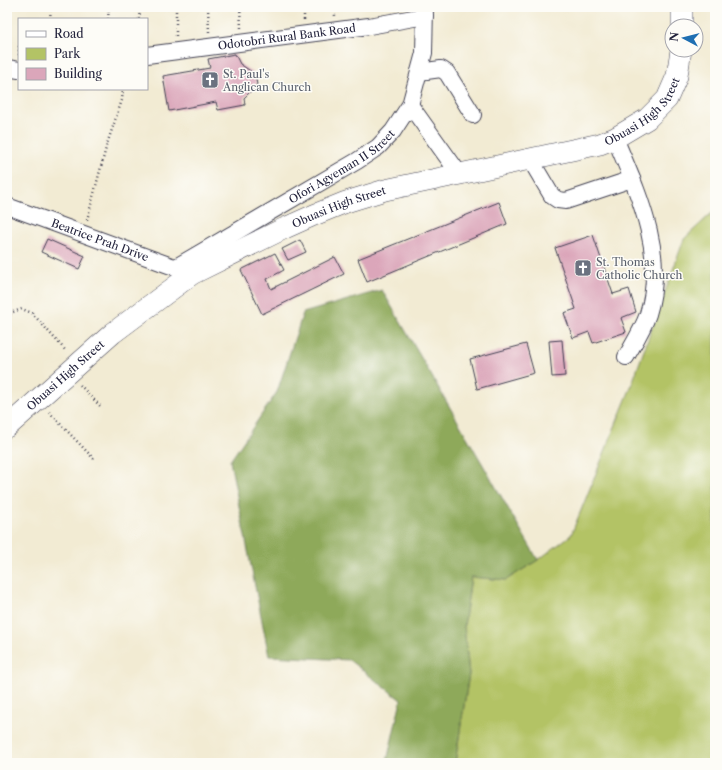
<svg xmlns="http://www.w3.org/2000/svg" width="722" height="770" viewBox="0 0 722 770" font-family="'Libre Caslon Text',serif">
	<rect width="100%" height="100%" fill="#fdfcf7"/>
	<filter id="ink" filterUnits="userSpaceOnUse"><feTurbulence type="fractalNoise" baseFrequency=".025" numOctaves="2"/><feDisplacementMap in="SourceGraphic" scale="8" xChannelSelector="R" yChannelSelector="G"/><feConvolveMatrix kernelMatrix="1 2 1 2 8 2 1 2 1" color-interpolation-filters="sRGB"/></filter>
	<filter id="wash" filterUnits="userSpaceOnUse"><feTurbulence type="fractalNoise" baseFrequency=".012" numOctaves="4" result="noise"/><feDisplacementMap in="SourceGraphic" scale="16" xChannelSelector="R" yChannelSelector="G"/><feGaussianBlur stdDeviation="0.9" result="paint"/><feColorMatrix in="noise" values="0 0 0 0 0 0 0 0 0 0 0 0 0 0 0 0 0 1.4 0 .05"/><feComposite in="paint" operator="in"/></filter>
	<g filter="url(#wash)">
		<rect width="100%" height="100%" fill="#f2ebd3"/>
		<path fill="#b3c365" stroke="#6a7250" d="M715 210V763H455L469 674 464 626 471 577 506 580 538 560 571 535 629 392 684 239Z"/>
		<path fill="#8ea95a" stroke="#58664a" d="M382 290 538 560 506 580 471 577 464 626 469 674 455 763H381L387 761 401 700 349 660 269 656 230 461 277 392 303 313Z"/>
		<g id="blocks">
			<path fill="#dba6ba" d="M235 54 240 64 255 74 257 85 244 98 245 105 218 110 216 102 169 111 163 76 210 68 208 59Z
				M499 202 507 224 367 282 358 259Z
				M593 235 613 294 629 289 636 312 621 318 626 332 593 343 589 332 573 338 564 313 576 309 555 248Z
				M47 239 85 256 79 269 41 252Z
				M300 240 306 252 288 260 282 249Z
				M275 253 284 270 267 279 271 289 335 257 344 274 262 314 241 270Z
				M562 340 565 376 552 377 549 341Z
				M526 344 534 373 477 389 470 359Z"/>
		</g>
	</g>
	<g filter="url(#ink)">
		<use href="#blocks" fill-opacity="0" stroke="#414052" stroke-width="1"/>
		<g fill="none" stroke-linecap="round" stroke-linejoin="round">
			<g stroke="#414052" stroke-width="18">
				<g id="minor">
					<path id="s1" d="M147 55 369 26 425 16"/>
					<path d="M7 68 19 70"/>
					<path d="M419 72 441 69 447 73 473 115"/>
					<path d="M410 105 460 175"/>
					<path d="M615 138C638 193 667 254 648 314 643 329 634 343 626 357"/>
					<path d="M530 159 552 196 558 200 566 201 632 179"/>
					<path id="s2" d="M7 206 185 271"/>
					<path id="s3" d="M176 267 357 161 378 147 393 131 410 105 424 53 425 7"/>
				</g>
			</g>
			<g stroke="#414052" stroke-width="22">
				<g id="major">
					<path d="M682 26V7"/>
					<path id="s4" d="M7 427 113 333 192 274 285 228 314 215 346 202 385 190 600 144 615 138 647 119 667 99 677 76 681 50"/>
				</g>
			</g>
			<path stroke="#414052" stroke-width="2.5" stroke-dasharray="1 3" stroke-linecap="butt" d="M208 7 209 32
				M240 7 241 28
				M304 7V20
				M334 7 335 16
				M50 19 51 7
				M108 19 109 7
				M139 19 140 7
				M176 36V9
				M19 55V44
				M87 220 107 144 122 100 123 89
				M7 317 13 312 22 309 32 313 66 351
				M80 385 101 407
				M49 412 94 459"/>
			<use href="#minor" stroke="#fff" stroke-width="16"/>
			<use href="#major" stroke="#fff" stroke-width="21"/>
		</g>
	</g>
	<defs>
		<g id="church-square" transform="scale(0.9)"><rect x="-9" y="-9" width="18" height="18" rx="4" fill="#6b7280" stroke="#fdfcf7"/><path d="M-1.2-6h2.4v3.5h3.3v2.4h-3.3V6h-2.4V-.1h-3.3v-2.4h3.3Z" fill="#fff"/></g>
	</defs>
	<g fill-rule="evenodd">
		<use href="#church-square" x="210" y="80"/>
		<use href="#church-square" x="583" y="268"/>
	</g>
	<g text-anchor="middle" stroke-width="3" stroke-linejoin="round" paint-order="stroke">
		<g font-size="11" fill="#22223b" stroke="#fdfcf7">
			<text dy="4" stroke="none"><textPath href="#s1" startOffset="141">Odotobri Rural Bank Road</textPath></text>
			<text dy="4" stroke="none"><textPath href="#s4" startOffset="726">Obuasi High Street</textPath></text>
			<text dy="4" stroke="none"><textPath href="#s3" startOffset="194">Ofori Agyeman II Street</textPath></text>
			<text dy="4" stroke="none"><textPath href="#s4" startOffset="402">Obuasi High Street</textPath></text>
			<text dy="4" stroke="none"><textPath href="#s2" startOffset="99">Beatrice Prah Drive</textPath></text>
			<text dy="4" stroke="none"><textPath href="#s4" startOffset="78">Obuasi High Street</textPath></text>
		</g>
		<g font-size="11" fill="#5b616d" stroke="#fdfcf7" text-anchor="start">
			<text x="223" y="78">St. Paul's<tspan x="223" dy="13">Anglican Church</tspan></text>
			<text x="596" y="266">St. Thomas<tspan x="596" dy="13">Catholic Church</tspan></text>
		</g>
	</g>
	<rect width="722" height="770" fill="none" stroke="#fdfcf7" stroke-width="24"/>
	<rect x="18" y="18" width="130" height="72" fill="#fdfcf7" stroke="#a5a5ac"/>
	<rect x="26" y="31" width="20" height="6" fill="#ffffff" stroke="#a5a5ac"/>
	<text x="54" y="38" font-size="12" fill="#22223b">Road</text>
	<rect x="26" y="48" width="20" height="12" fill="#b3c365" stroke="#a5a5ac"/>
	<text x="54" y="58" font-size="12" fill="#22223b">Park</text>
	<rect x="26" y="68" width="20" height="12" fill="#dba6ba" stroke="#a5a5ac"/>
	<text x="54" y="78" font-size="12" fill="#22223b">Building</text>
	<g transform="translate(684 38) rotate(277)"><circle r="19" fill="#fdfcf7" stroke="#a5a5ac"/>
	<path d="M0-3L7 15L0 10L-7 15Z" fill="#1f6fb2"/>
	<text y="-6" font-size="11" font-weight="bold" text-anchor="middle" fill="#22223b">N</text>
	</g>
</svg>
